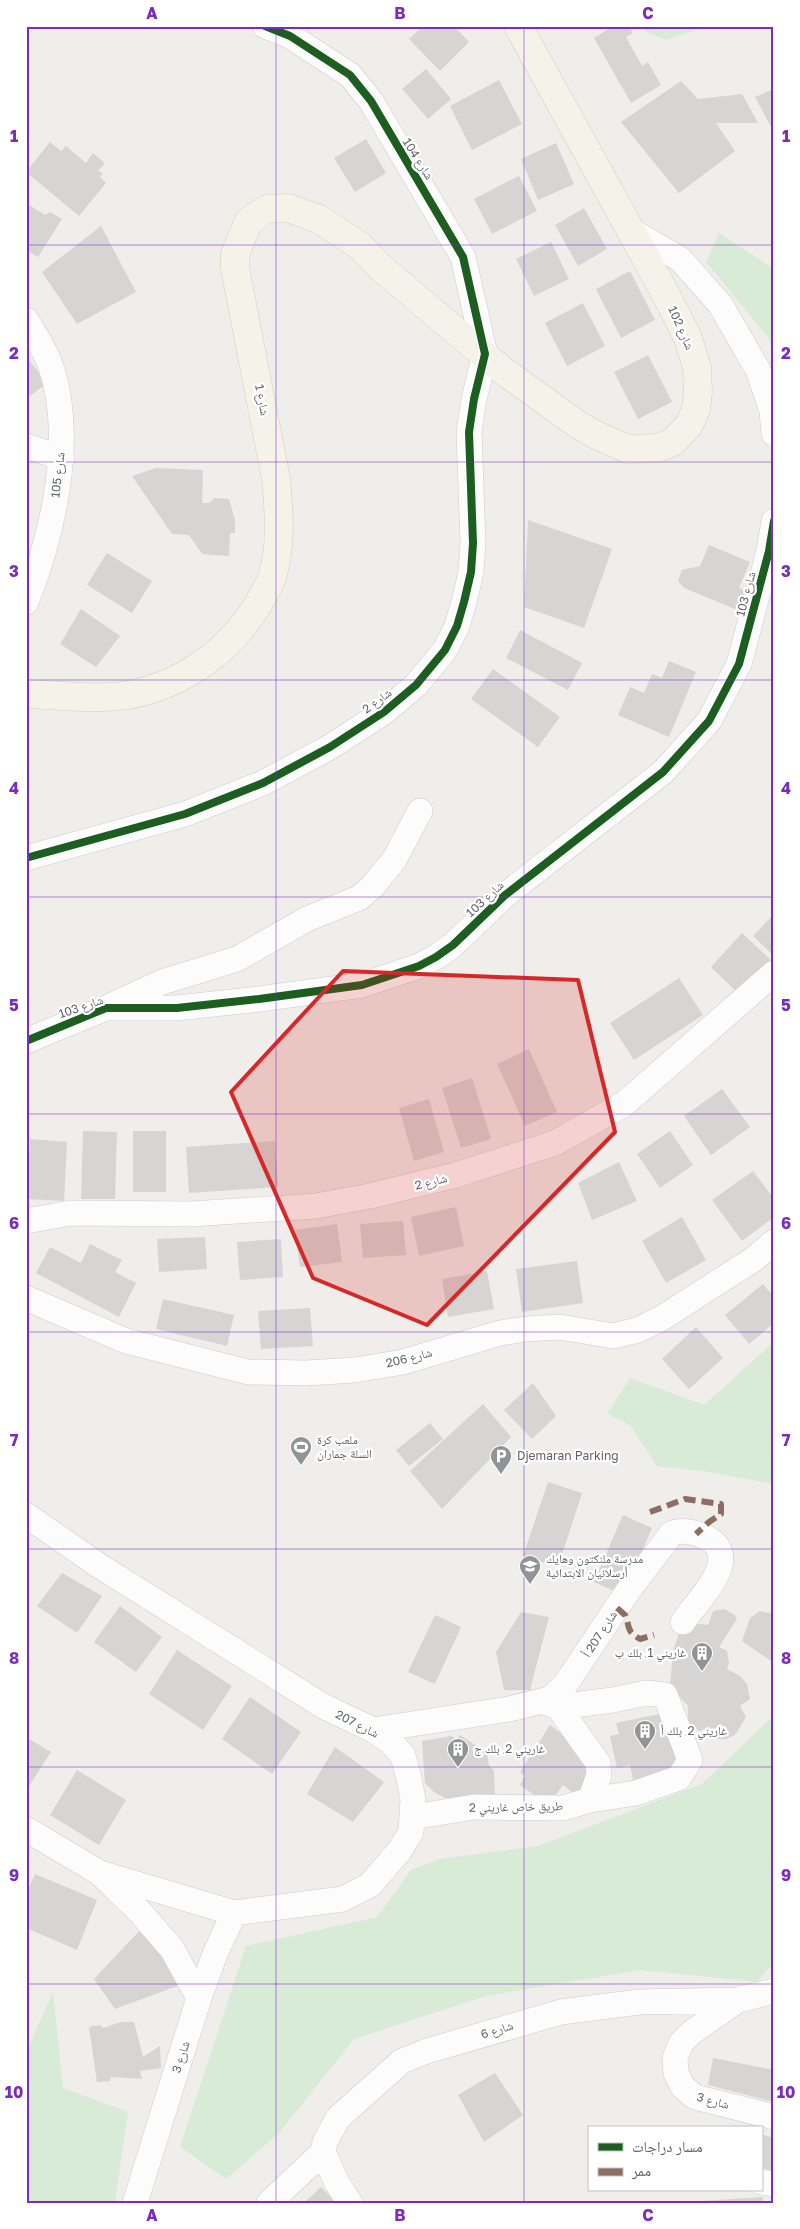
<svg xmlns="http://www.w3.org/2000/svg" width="800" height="2229" viewBox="0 0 800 2229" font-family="'Golos Text','Noto Naskh Arabic',sans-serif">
	<rect width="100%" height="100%" fill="#efeeea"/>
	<path fill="#d8ebd6" d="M639 26H707L666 40 647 32Z
		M719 233 774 269V356L768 337 706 262Z
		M774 1342V1484L709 1472 657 1466 630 1425 607 1414 630 1378 704 1405Z
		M774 1715V1962L757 1982 640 1970 486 1996 354 2039 279 2133 226 2179 180 2147 246 1946 377 1917 411 1870 440 1859 538 1846 702 1784Z
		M53 1992 63 2088 128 2112 115 2203H26V2052Z"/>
	<path fill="#d6d5d3" d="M423 26H454L469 42 440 71 409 39Z
		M613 26H629L633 33 626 37 642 66 648 62 661 85 631 103 594 38Z
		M426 69 451 99 428 119 402 89Z
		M499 80 522 124 472 150 450 106Z
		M681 81 698 99 742 94 758 123H716L735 151 679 193 621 122Z
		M774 89V124L770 125 755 97Z
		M366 139 386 173 355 192 334 158Z
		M50 142 61 151 66 146 86 163 93 153 105 163 98 171 103 173 100 177 106 183 79 216 26 172Z
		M556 143 574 184 538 200 521 159Z
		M519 176 537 211 492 234 474 199Z
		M26 203 45 215 50 212 62 219 38 257 26 250Z
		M584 208 607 249 578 266 555 225Z
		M101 226 136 292 77 324 42 272Z
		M551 242 569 279 534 296 516 259Z
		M630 271 655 320 621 338 596 289Z
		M583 303 605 346 567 366 545 323Z
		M648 355 672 402 638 419 614 372Z
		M26 356 47 383 26 399Z
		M156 468 203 470 202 503H210L214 498 229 499 235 520V533H230L229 556 202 554 189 535 172 534 132 476Z
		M528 520 612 549 584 628 524 607Z
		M709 545 750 562 739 588 748 592 740 611 684 588 678 581 682 570 700 566Z
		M107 553 152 581 132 613 87 585Z
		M81 609 120 636 96 667 60 644Z
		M520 630 582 663 568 690 506 658Z
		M669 661 696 672 669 737 618 715 630 687 644 693 652 674 662 678Z
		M493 669 560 717 538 747 471 699Z
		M774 914V956L753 936Z
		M742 933 774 963 742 997 711 967Z
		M679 978 703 1015 634 1060 610 1023Z
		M529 1049 557 1112 525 1126 497 1064Z
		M472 1078 491 1139 461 1148 442 1088Z
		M722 1089 750 1127 711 1155 684 1116Z
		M429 1099 444 1152 414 1161 399 1108Z
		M83 1131 117 1132 115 1199H81Z
		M133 1131H166V1192H133Z
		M670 1131 693 1165 660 1188 637 1154Z
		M30 1139 67 1142 64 1201 26 1199Z
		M275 1141 278 1187 189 1193 186 1147Z
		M619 1162 637 1201 592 1220 578 1183Z
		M753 1171 774 1199V1217L742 1241 712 1200Z
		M456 1207 464 1246 419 1256 411 1217Z
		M682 1217 706 1260 666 1283 642 1241Z
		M403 1221 406 1255 363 1258 360 1224Z
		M337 1224 342 1262 300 1267 295 1230Z
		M205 1237 207 1269 159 1272 157 1239Z
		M281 1239 283 1277 240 1280 237 1242Z
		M90 1244 122 1260 115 1272 136 1283 119 1317 36 1273 50 1247 81 1263Z
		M577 1261 583 1303 522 1312 516 1269Z
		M487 1271 494 1309 448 1317 442 1279Z
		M763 1284 774 1297V1323L749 1344 725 1315Z
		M163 1299 234 1315 227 1346 156 1329Z
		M310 1308 313 1346 261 1349 258 1311Z
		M696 1327 723 1358 689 1389 662 1359Z
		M533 1383 556 1416 532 1439 504 1410Z
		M483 1404 511 1437 442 1509 410 1471Z
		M430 1423 443 1439 409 1466 396 1450Z
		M548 1482 582 1493 558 1567 523 1556Z
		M623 1515 652 1528 623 1595 594 1582Z
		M62 1573 102 1596 77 1633 37 1606Z
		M120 1606 162 1637 136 1672 94 1642Z
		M724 1609 735 1615 737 1619 719 1647 727 1651 729 1663 727 1669 740 1676 747 1684 750 1699 740 1706 746 1717 735 1735 726 1739H710L705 1729 699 1731 688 1722V1706L670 1686 673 1651 683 1622 708 1625 713 1611Z
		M760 1611 774 1614V1663L742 1641 750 1618Z
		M521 1612 549 1617 530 1690H504L496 1652Z
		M435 1615 461 1627 435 1684 408 1672Z
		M177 1650 232 1686 203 1730 149 1694Z
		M250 1697 301 1732 272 1774 222 1739Z
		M669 1712 680 1771 634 1785 630 1765 617 1768 610 1736 619 1734 616 1723Z
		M550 1725 594 1758 578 1797 563 1785 548 1805 520 1785 525 1776 520 1772Z
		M460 1735 487 1753 489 1766 494 1770 495 1800 447 1799 434 1792 425 1783 422 1741 452 1736 456 1740Z
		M26 1737 51 1752 26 1791Z
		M335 1747 384 1782 353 1822 307 1794Z
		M77 1770 126 1800 99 1845 50 1815Z
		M35 1874 97 1900 77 1950 26 1928V1894Z
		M143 1927 180 1985 115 2009 94 1979Z
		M121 2022H134L143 2057 160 2046 161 2068 140 2071 142 2079 111 2077 110 2081 97 2082 89 2027 100 2025 103 2028Z
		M713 2058 774 2070V2102L708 2085Z
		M495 2073 523 2115 484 2142 458 2095Z
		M761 2134 774 2138V2171L761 2168Z
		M321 2187 336 2203H304Z
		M763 2197V2203H701V2201Z"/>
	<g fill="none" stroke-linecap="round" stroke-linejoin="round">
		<g stroke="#cbcccc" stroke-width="26">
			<path id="minor" d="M630 230 680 259 720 304 758 370 772 411 774 434
				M26 320C36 336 45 350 51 367 75 438 53 535 26 602
				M26 446 62 458
				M26 858 185 814 263 783 330 747 384 712 416 685 445 650 457 626 464 602 471 572 473 543 469 432 474 399 485 354 463 257 371 101 350 75 290 36 265 26
				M110 1006 162 982 237 959 307 919 359 898 372 887 394 860 420 811
				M26 1041 106 1008H177L259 999 362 985 419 966 436 957 453 945 504 896 663 772 709 721 739 664 769 551 774 521
				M26 1221 71 1213 191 1214 316 1206 370 1196 456 1175 555 1143 624 1104 774 973
				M26 1298 126 1341 248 1372 306 1373 355 1370 403 1362 500 1333 526 1329 560 1327 613 1336 638 1330 662 1318 754 1259 774 1242
				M26 1515 98 1565 323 1706 373 1730 391 1742 403 1756 409 1779 413 1799 411 1832 400 1850 370 1885 343 1899 234 1913 100 1873
				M558 1707 598 1763 599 1775 590 1800
				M373 1730 509 1709 550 1699 565 1685 628 1591 671 1534C680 1529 692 1532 701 1535 748 1554 699 1598 683 1622
				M413 1817 474 1807 563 1808 590 1800 636 1793 679 1778 690 1760 665 1695 646 1693 613 1700 558 1707 544 1702
				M26 1829 100 1873 140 1912 172 1949 199 1998
				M738 2000 692 2032 681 2043 675 2058 676 2073 683 2087 695 2097 774 2117
				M761 2182 774 2184
				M135 2203 199 1998 215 1954 234 1913
				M269 2203 323 2152
				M350 2203 337 2183 323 2152 325 2142 338 2118 402 2061 427 2051 561 2012 639 2002 738 2000 774 1991"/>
		</g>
		<g stroke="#d7ceb8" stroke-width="29">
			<path id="major" d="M26 694C60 695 95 700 128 695 184 685 232 649 260 601 264 593 270 585 272 577 282 546 279 512 276 479L235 268V254L249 221 267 209 288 208 319 219 360 246 380 267 502 370 577 424 596 435 628 449 658 448 673 442 689 425 696 409 698 392 697 368 688 338 664 291 518 26"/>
		</g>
		<use href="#minor" stroke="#fdfcfc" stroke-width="25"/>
		<use href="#major" stroke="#f4f2e9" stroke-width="28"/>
		<path stroke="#8d6e63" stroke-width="6" stroke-dasharray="12 6" stroke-linecap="butt" d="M650 1512 685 1499 721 1504V1514L709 1522 696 1534
			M617 1608 625 1615C631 1629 625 1630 640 1639L654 1635"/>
		<g stroke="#fff" stroke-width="11">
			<path id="cycleway" d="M26 858 185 814 263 783 330 747 384 712 416 685 445 650 457 626 464 602 471 572 473 543 469 432 474 399 485 354 463 257 371 101 350 75 290 36 265 26
				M26 1041 106 1008H177L259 999 362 985 419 966 436 957 453 945 504 896 663 772 709 721 739 664 769 551 774 521"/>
		</g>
		<use href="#cycleway" stroke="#1b5e20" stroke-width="8"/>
	</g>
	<path fill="#d62828" fill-opacity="0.2" stroke="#d62828" stroke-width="4" stroke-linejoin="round" d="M343 971 578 980 615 1132 427 1325 313 1278 231 1092Z"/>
	<path fill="none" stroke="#7b2cbf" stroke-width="1" stroke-opacity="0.55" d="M276 26V2203M524 26V2203M26 245H774M26 462H774M26 680H774M26 897H774M26 1114H774M26 1332H774M26 1549H774M26 1767H774M26 1984H774"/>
	<defs>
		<g id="stadium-pin" transform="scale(1.125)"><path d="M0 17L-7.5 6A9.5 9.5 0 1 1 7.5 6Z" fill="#919496" stroke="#fff"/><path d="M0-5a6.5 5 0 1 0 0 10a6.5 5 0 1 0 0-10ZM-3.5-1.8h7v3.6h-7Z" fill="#fff"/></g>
		<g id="parking-pin" transform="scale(1.125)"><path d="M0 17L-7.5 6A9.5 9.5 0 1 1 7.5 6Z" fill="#919496" stroke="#fff"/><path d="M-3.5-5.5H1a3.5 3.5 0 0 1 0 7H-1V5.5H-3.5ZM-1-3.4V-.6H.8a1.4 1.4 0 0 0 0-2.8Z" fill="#fff"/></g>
		<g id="school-pin" transform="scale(1.125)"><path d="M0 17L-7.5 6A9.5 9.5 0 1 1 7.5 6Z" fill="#919496" stroke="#fff"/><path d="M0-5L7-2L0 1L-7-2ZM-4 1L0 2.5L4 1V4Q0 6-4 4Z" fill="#fff"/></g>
		<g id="building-pin" transform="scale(1.125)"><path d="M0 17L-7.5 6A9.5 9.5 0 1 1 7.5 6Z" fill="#919496" stroke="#fff"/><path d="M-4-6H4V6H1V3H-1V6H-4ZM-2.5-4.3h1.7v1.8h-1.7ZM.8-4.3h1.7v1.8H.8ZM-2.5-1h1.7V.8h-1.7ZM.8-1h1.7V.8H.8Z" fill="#fff"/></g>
	</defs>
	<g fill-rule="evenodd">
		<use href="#stadium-pin" x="301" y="1447"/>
		<use href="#parking-pin" x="501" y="1456"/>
		<use href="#school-pin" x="530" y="1566"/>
		<use href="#building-pin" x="702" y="1653"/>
		<use href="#building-pin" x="645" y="1731"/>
		<use href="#building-pin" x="458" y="1749"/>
	</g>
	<g text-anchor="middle" stroke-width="4.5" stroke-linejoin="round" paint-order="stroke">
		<g font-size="12" fill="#5f6368" stroke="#fff">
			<text transform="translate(418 159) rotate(58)" y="4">شارع 104</text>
			<text transform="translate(681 328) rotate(66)" y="4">شارع 102</text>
			<text transform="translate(262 400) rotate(79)" y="4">شارع 1</text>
			<text transform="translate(58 475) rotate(-83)" y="4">شارع 105</text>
			<text transform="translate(746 594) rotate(-75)" y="4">شارع 103</text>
			<text transform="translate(377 701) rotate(-37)" y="4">شارع 2</text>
			<text transform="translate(485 899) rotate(-43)" y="4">شارع 103</text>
			<text transform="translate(81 1007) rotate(-19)" y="4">شارع 103</text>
			<text transform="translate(431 1182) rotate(-14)" y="4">شارع 2</text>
			<text transform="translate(409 1358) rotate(-14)" y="4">شارع 206</text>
			<text transform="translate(600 1634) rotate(-57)" y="4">شارع 207 أ</text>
			<text transform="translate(357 1724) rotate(27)" y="4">شارع 207</text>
			<text transform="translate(516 1807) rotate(-1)" y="4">طريق خاص غاريني 2</text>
			<text transform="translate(497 2030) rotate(-17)" y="4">شارع 6</text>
			<text transform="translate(181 2057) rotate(-72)" y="4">شارع 3</text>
			<text transform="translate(713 2101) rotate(15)" y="4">شارع 3</text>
		</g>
		<g font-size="12" fill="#5f6368" stroke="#fff" text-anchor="start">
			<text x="317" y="1444">ملعب كرة<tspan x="317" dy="14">السلة جماران</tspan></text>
			<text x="517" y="1460">Djemaran Parking</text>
			<text x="546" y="1563">مدرسة ملنكتون وهايك<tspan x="546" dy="14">أرسلانيان الابتدائية</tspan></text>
			<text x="686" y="1657" text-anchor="end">غاريني 1، بلك ب</text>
			<text x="661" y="1735">غاريني 2، بلك أ</text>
			<text x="474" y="1753">غاريني 2، بلك ج</text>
		</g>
	</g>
	<rect width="800" height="2229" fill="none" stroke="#ffffff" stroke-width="55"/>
	<rect x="588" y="2126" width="175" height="65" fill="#ffffff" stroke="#bfc1c3"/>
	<rect x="598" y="2143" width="25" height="8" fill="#1b5e20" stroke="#bfc1c3"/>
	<text x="632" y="2152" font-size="15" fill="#5f6368">مسار دراجات</text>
	<rect x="598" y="2168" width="25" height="8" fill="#8d6e63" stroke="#bfc1c3"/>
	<text x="632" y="2176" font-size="15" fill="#5f6368">ممر</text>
	<rect x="28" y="28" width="744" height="2174" fill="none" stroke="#7b2cbf" stroke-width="2"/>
	<g font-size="16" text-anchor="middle" font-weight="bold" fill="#7b2cbf">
		<text x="152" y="19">A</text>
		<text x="400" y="19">B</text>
		<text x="648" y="19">C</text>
		<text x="14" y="142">1</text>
		<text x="786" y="142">1</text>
		<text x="14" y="359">2</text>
		<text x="786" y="359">2</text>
		<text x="14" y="577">3</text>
		<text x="786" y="577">3</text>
		<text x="14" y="794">4</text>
		<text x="786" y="794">4</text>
		<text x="14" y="1011">5</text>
		<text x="786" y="1011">5</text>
		<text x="14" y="1229">6</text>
		<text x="786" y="1229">6</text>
		<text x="14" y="1446">7</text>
		<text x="786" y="1446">7</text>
		<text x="14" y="1664">8</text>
		<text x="786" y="1664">8</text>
		<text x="14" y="1881">9</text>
		<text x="786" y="1881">9</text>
		<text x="14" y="2098">10</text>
		<text x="786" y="2098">10</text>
		<text x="152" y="2221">A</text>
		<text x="400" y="2221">B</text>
		<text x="648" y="2221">C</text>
	</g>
</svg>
